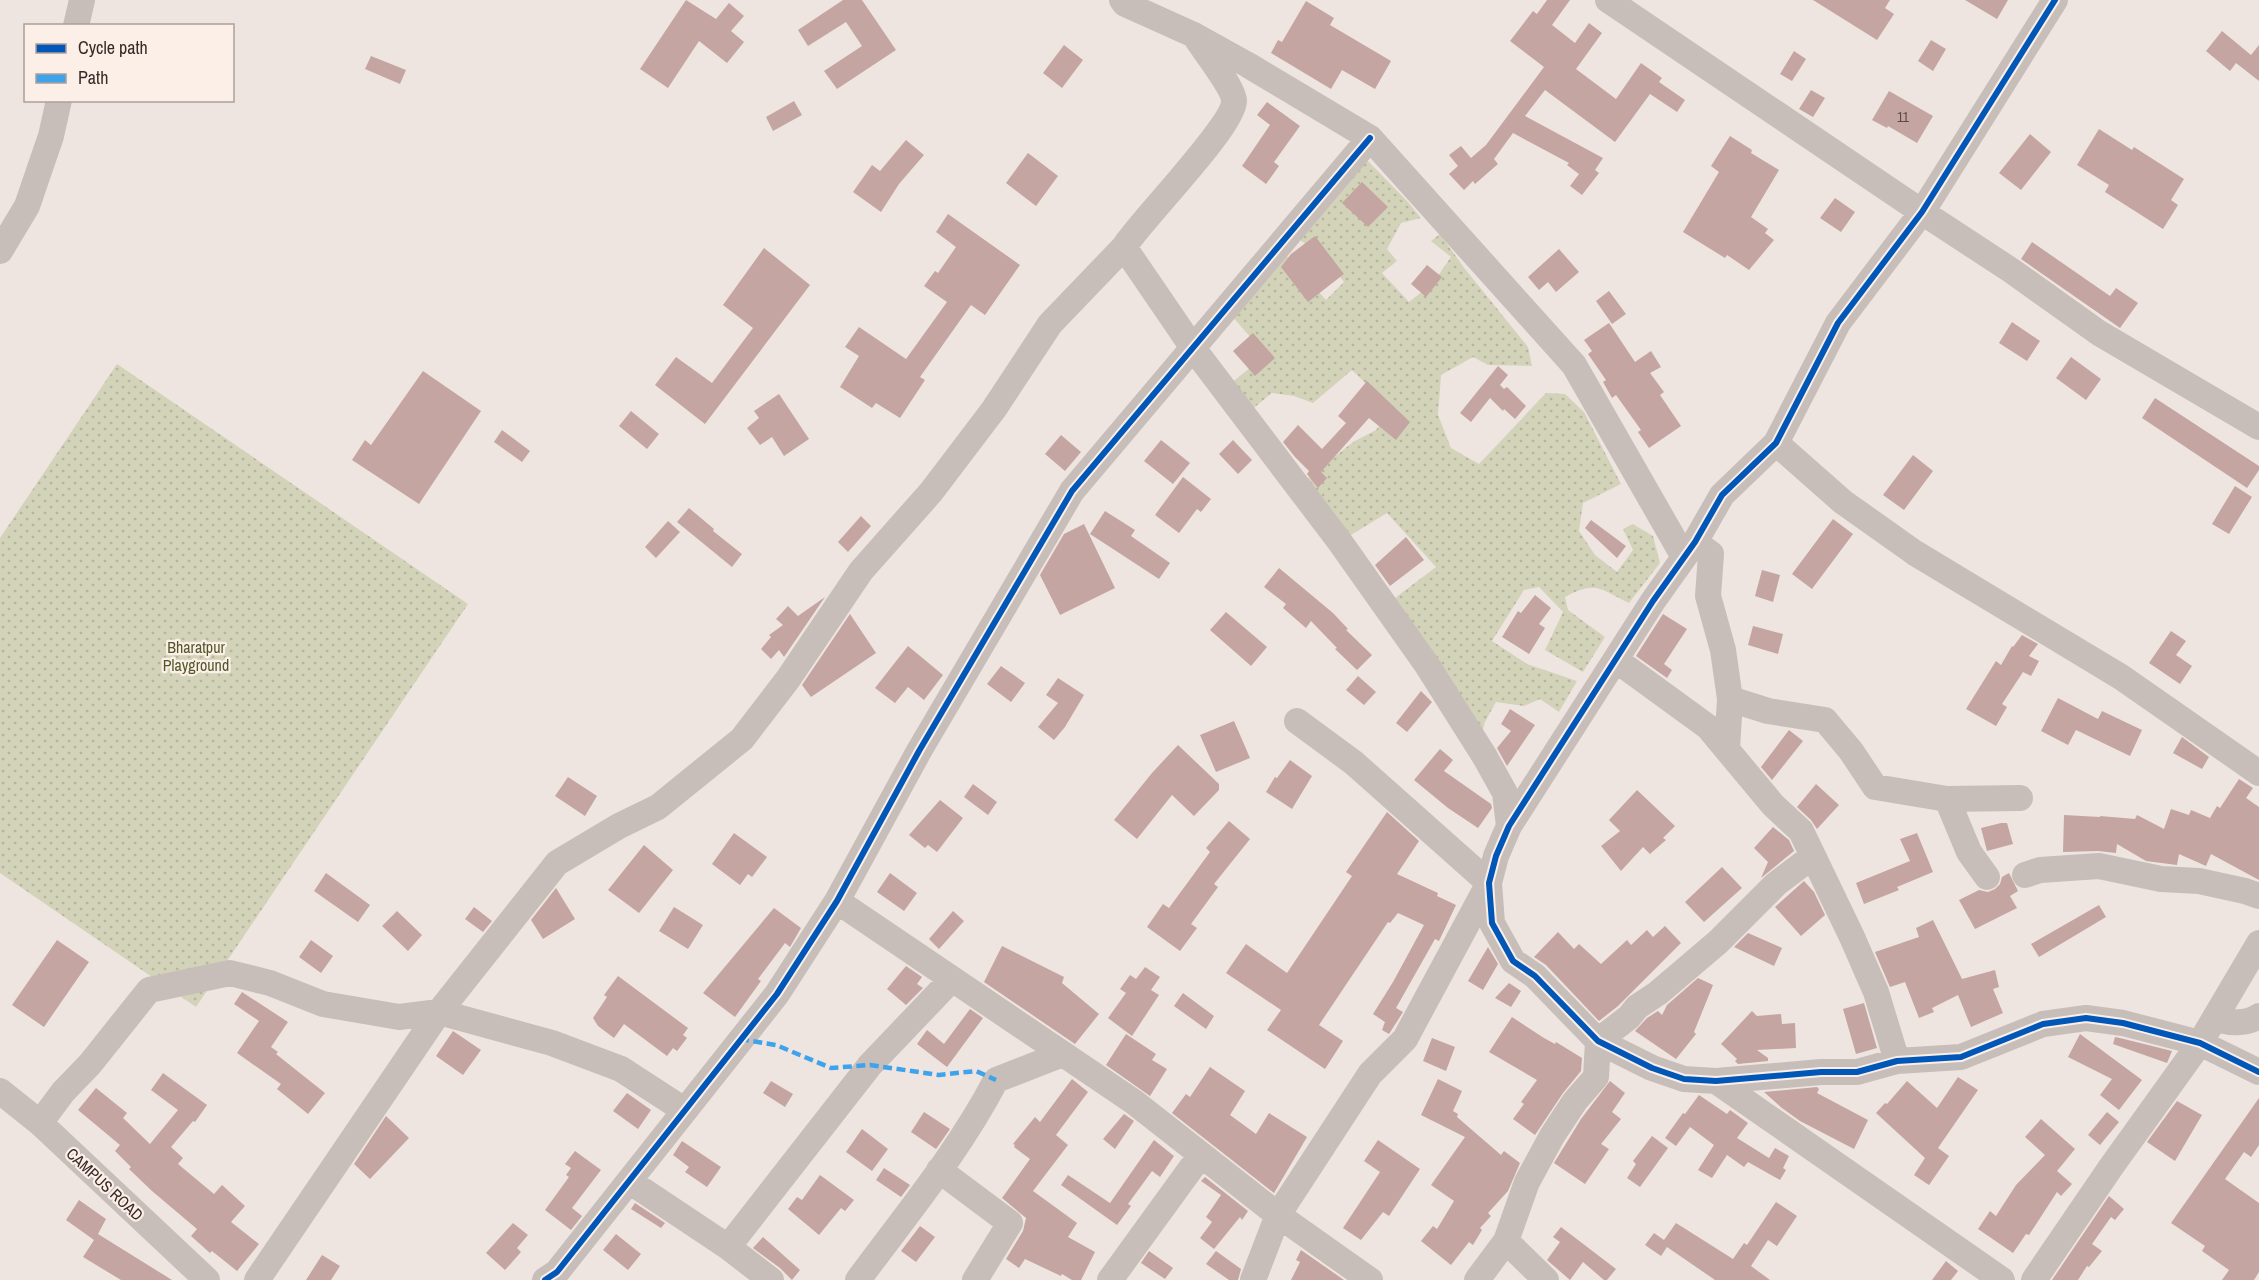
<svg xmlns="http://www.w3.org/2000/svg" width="2259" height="1280" viewBox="0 0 2259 1280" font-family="'Archivo Narrow',sans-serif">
	<defs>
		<pattern id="grass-dots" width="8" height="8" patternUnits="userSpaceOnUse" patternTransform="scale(1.5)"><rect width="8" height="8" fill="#d3d3b9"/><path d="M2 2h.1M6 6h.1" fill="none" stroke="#b6b59f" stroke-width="1.8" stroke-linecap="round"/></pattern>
	</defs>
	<rect width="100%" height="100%" fill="#eee5e1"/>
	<path fill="url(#grass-dots)" d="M1366 159 1408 202 1421 218 1401 223 1387 249 1397 261 1382 273 1409 302 1433 283 1451 257 1431 241 1440 234 1465 269 1528 347 1532 366 1488 365 1473 357 1441 375 1438 415 1451 448 1479 464 1546 393 1565 394 1584 412 1621 484 1583 503 1579 531 1595 555 1617 572 1633 550 1623 529 1633 524 1653 536 1660 563 1629 603C1600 589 1596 580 1565 597L1568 610 1605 637 1583 672 1545 650 1563 612 1539 587 1524 590 1492 641 1527 664 1577 681 1559 712 1540 699 1524 706 1496 702 1485 722 1478 746 1383 607 1436 567 1387 513 1341 541 1301 484 1353 442 1376 430 1392 409 1352 370 1313 403 1294 396 1272 393 1245 415 1230 384 1266 355 1231 315 1285 254 1326 300 1344 282 1325 259 1299 239Z
		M117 364 468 604 196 1007 0 873V538Z"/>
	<path fill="#c4a5a1" d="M686 0 716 19 729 3 744 16 731 31 744 42 727 63 699 41 668 88 640 69Z
		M843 0H862L896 50 837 89 824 71 862 46 846 22 808 46 798 30Z
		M1547 0H1570L1552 25 1575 43 1589 23 1602 33 1576 69 1616 99 1641 63 1662 78 1659 82 1685 100 1677 112 1650 94 1615 142 1545 90 1525 116 1603 158 1595 170 1599 173 1582 195 1570 186 1579 174 1567 165 1569 163 1513 133 1494 159 1498 164 1475 184 1473 181 1464 190 1449 174 1458 166 1449 155 1461 146 1471 158 1486 145 1544 67 1510 41 1533 11 1537 14Z
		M1813 0H1890L1885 8 1894 14 1877 40Z
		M1965 0H2008L1997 19Z
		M1306 1 1334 18 1330 25 1391 61 1375 89 1342 70 1331 89 1271 53 1278 40 1282 42Z
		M2222 31 2251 55 2259 45V81L2236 63 2230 71 2206 51Z
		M1931 40 1946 49 1933 71 1918 61Z
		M1064 45 1083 60 1062 88 1043 73Z
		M1794 51 1806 59 1792 81 1780 74Z
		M371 56 406 70 400 84 365 69Z
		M1811 90 1825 98 1813 117 1799 109Z
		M1889 91 1933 116 1917 143 1888 126 1887 128 1872 120Z
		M794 101 802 115 773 131 766 117Z
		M1267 102 1300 126 1274 162 1279 166 1266 184 1242 166 1270 125 1257 115Z
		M2099 129 2132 150 2134 147 2184 179 2171 200 2178 205 2163 229 2105 192 2109 185 2077 165Z
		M2030 134 2051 152 2021 190 1999 173Z
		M1730 136 1752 150 1751 153 1779 170 1751 217 1768 229 1765 233 1774 240 1749 270 1727 255 1725 258 1683 232 1719 172 1711 166Z
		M906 140 924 155 899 184 881 212 853 192 872 165 880 171Z
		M1028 153 1058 176 1036 206 1006 183Z
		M1362 182 1388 207 1368 227 1342 203Z
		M1835 198 1855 212 1841 232 1820 218Z
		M948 214 1020 265 985 315 971 305 920 377 925 380 900 418 876 403 872 408 840 387 859 356 845 347 859 327 906 359 947 302 924 286 935 271 938 273 956 247 936 232Z
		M1315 236 1344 274 1308 302 1281 267 1291 254Z
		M2032 242 2110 296 2116 288 2138 303 2120 328 2021 259Z
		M764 248 810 285 705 424 655 385 676 357 712 383 753 328 723 305Z
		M1559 249 1579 272 1556 292 1548 282 1539 290 1528 277Z
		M1427 265 1442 277 1426 297 1411 284Z
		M1609 291 1626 314 1612 324 1596 301Z
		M2012 322 2040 341 2027 361 1999 343Z
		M1609 323 1635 362 1651 351 1661 367 1650 373 1664 392 1660 395 1681 426 1649 448 1638 432 1641 430 1616 395 1612 398 1603 382 1606 380 1588 354 1592 351 1584 340Z
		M1253 333 1275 358 1255 376 1233 351Z
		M2071 357 2101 379 2086 400 2056 378Z
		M1498 366 1508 375 1500 385 1504 389 1507 387 1526 406 1515 419 1504 409 1503 411 1490 398 1471 422 1460 413Z
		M423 371 481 411 419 504 352 460 365 440 371 445Z
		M1367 381 1410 422 1396 440 1369 418 1321 472 1327 478 1318 488 1307 474 1309 471 1295 457 1283 442 1298 425 1322 449 1346 423 1338 416Z
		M779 394 809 439 784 456 772 437 760 445 747 428 759 418 754 411Z
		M2155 398 2259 466V470L2247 488 2142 418Z
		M631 411 659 434 647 449 619 426Z
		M502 430 530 451 522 462 494 442Z
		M1061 435 1081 452 1065 471 1045 454Z
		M1161 440 1190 463 1173 484 1144 461Z
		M1233 440 1252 460 1238 474 1219 454Z
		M1913 455 1933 471 1904 510 1883 495Z
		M1183 477 1211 499 1201 512 1197 509 1179 533 1155 515Z
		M2235 486 2252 497 2229 534 2212 524Z
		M689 508 714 529 713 531 742 554 732 567 677 522Z
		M1105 511 1135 530 1131 536 1170 563 1159 579 1090 534Z
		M861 516 871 526 848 552 838 542Z
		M1833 519 1853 534 1812 589 1792 574Z
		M1591 520 1626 546 1617 558 1585 528Z
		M668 521 680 532 656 558 645 547Z
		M1084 524 1115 588 1060 615 1040 575 1064 534Z
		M1406 537 1424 560 1390 586 1375 565Z
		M1279 568 1333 613 1348 629 1346 630 1372 655 1357 670 1335 649 1337 648 1311 621 1306 628 1283 608 1286 604 1264 587Z
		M1762 570 1780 575 1773 602 1755 596Z
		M1535 595 1551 608 1539 624 1545 628 1529 654 1502 637 1518 611 1521 613Z
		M825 597 784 657 779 650 771 659 761 649 771 637 769 635 783 625 776 619 788 606 798 616Z
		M1226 612 1267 647 1251 666 1210 630Z
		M850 614 876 653 811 697 802 685Z
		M1663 614 1687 629 1664 664 1672 670 1667 678 1636 656Z
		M1753 626 1783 634 1778 654 1748 645Z
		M2171 631 2186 641 2176 655 2192 666 2180 684 2149 663Z
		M2022 635 2038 644 2029 656 2039 661 2031 676 2023 672 2002 704 2007 707 1996 726 1966 709 1996 661 2001 665 2012 646 2013 647Z
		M908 646 943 675 924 700 908 687 895 703 875 688Z
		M1001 666 1025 683 1011 702 987 684Z
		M1358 676 1376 692 1364 705 1346 690Z
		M1058 678 1084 695 1065 727 1054 740 1038 727 1058 703 1046 695Z
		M1421 691 1432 702 1407 732 1396 723Z
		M2058 698 2098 719 2102 711 2142 730 2130 756 2076 730 2068 745 2041 731Z
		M1510 709 1535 725 1507 766 1497 748 1511 731 1501 724Z
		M1234 721 1250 758 1216 772 1200 735Z
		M1789 730 1803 741 1772 780 1761 767Z
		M2182 737 2209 757 2202 769 2173 753Z
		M1178 745 1219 784V790L1194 816 1172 795 1137 839 1114 820 1152 773Z
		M1440 749 1453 760 1444 771 1491 804 1492 808 1478 828 1448 808 1414 780Z
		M1290 760 1312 776 1292 809 1266 792 1275 777 1277 778Z
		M568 777 597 796 585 816 555 796Z
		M2239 779 2253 788 2246 798 2259 807V880L2211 854 2206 866 2179 854 2177 865 2146 861 2117 844 2116 853 2098 851 2063 852 2064 815 2100 817V816L2135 819 2137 815 2164 829 2171 809 2189 815 2191 810 2210 818 2217 806 2220 808Z
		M973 784 997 802 988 815 964 797Z
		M1816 784 1839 805 1817 829 1811 820 1797 807Z
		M1637 790 1675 826 1663 838 1666 840 1650 854 1643 847 1621 871 1601 846 1620 831 1609 820Z
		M940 800 963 818 937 852 928 845 925 848 909 835Z
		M1387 812 1419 841 1397 874 1438 893 1437 896 1456 905 1439 941 1435 939 1396 1008 1403 1012 1389 1034 1382 1030 1385 1022 1373 1014 1393 982 1424 925 1398 913 1390 923 1388 922 1319 1025 1343 1041 1325 1069 1267 1030 1281 1010 1226 973 1246 944 1287 973 1352 876 1346 872Z
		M1229 821 1250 839 1214 884 1218 887 1191 924 1197 928 1180 951 1147 927 1163 904 1169 908 1210 852 1206 848Z
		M2001 823H2007L2013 844 1987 851 1981 828Z
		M1773 827 1789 840 1794 851 1761 878 1768 862 1754 848Z
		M734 833 767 857 752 877 748 874 740 885 712 864Z
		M1917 833 1933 872 1897 887 1899 890 1864 904 1856 883 1910 861 1900 839Z
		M644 845 673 870 639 913 608 890Z
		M1722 867 1742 888 1704 922 1685 902Z
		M326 873 370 905 358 922 314 891Z
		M890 873 917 893 904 911 877 892Z
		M2009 873 2018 891 2010 896 2017 908 1975 929 1959 900 1979 890 1988 892 1995 889 2000 884 2002 877Z
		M1804 881 1814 892 1825 915 1801 936 1775 907Z
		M556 888 575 919 543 939 531 920Z
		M2099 905 2106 917 2039 957 2031 944Z
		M474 907 492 921 483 932 465 919Z
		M674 907 703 925 688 949 659 931Z
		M774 908 801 928 790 947 785 943 758 979 761 981 735 1017 703 993Z
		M397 911 422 935 408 951 382 926Z
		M953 911 964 921 939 949 929 939Z
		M1933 920 1962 979 1995 970 1999 987 1993 989 2003 1013 1971 1027 1958 995 1932 1008 1934 1012 1919 1018 1905 982 1890 987 1875 952 1919 937 1916 928Z
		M1665 926 1681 943 1618 1006 1599 1021 1546 965 1534 957 1558 932 1574 949 1579 944 1601 964 1627 940 1631 945 1647 930 1653 937Z
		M1748 933 1782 948 1774 966 1734 947Z
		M57 940 89 962 44 1027 12 1005Z
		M311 940 333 956 321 973 299 957Z
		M1002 946 1064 977 1062 983 1099 1014 1075 1044 984 982Z
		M1488 947 1498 964 1483 990 1468 981Z
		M906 966 922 977 917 984 923 988 906 1005 887 989Z
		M1145 967 1160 977 1151 990 1159 995 1132 1036 1108 1018 1126 993 1120 989 1130 975 1136 979Z
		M618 976 688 1028 683 1035 687 1038 677 1051 673 1048 667 1056 624 1024 614 1038 598 1026 593 1018 607 997 604 995Z
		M1698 978 1713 985 1694 1032 1696 1034 1676 1059 1635 1031 1647 1018 1658 1011 1662 1015 1667 1005Z
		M1509 983 1521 991 1511 1007 1495 998Z
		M242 992 288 1022 271 1047 278 1052 276 1054 325 1093 308 1114 277 1089 281 1084 237 1053 259 1021 234 1004Z
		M1183 993 1214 1016 1206 1029 1174 1006Z
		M1864 1003 1877 1048 1856 1054 1843 1009Z
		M970 1009 983 1018 947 1067 917 1044 927 1030 944 1044Z
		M1752 1011 1757 1016 1781 1014 1782 1024 1795 1023 1796 1048 1757 1050 1768 1058V1061L1738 1064 1735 1061 1737 1059 1721 1044Z
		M1512 1017 1544 1038 1555 1044 1556 1042 1582 1058 1581 1071 1563 1093 1535 1135 1513 1119 1524 1104 1521 1102 1537 1080 1489 1052Z
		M453 1031 481 1050 463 1075 436 1056Z
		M1126 1034 1156 1054 1152 1060 1167 1069 1150 1096 1106 1065Z
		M2080 1034 2142 1080 2119 1110 2100 1095 2112 1079 2068 1057Z
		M2115 1037 2120 1038 2172 1051 2167 1063 2113 1044Z
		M1432 1038 1455 1047 1446 1071 1423 1061Z
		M1210 1067 1245 1091 1230 1115 1256 1134 1269 1113 1307 1137 1274 1193 1172 1113 1186 1094 1190 1097Z
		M163 1073 207 1105 195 1122 193 1121 171 1147 183 1158 178 1164 214 1194 222 1185 245 1206 231 1222 259 1244 237 1271 212 1251 210 1253 191 1236 197 1229 152 1191 129 1169 131 1167 115 1151 120 1145 78 1110 96 1088 127 1113 123 1118 150 1144 178 1110 151 1090Z
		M1958 1077 1978 1090 1938 1148 1949 1156 1929 1185 1914 1175 1925 1158 1876 1113 1885 1103 1887 1104 1907 1081 1937 1108Z
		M1072 1079 1088 1092 1056 1135 1068 1145 1033 1191 1077 1223 1068 1237 1095 1252 1081 1280H1072L1062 1274 1061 1276 1025 1259 1019 1268 1006 1259 1023 1231 1026 1218 1002 1198 1030 1159 1014 1147 1015 1145 1013 1144 1035 1117 1040 1122Z
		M1438 1079 1462 1091 1453 1111 1458 1114 1457 1117 1501 1155 1504 1151 1520 1163 1508 1191 1488 1213 1491 1216 1480 1228 1482 1230 1473 1245 1469 1242 1451 1265 1421 1241 1433 1226 1437 1229 1454 1201 1431 1185 1465 1137 1421 1115Z
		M771 1081 793 1094 785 1107 763 1093Z
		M1610 1081 1625 1093 1612 1112 1621 1119 1601 1144 1609 1149 1585 1184 1554 1163 1581 1119Z
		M1817 1087 1819 1089 1817 1093 1868 1120 1854 1149 1800 1121 1782 1108 1764 1092Z
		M627 1093 651 1110 638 1129 613 1111Z
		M1699 1095 1727 1114 1730 1110 1748 1123 1737 1138 1769 1158 1775 1148 1789 1156 1783 1168 1786 1170 1780 1180 1748 1162 1744 1167 1727 1155 1712 1178 1698 1170 1714 1145 1690 1127 1676 1146 1665 1138 1683 1113 1685 1114Z
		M2259 1098V1145L2251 1157 2244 1152 2225 1179 2259 1203V1272L2254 1280H2222L2229 1270 2202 1251 2205 1246 2171 1223Z
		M2177 1101 2202 1115 2175 1161 2147 1142Z
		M924 1112 950 1129 936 1149 911 1132Z
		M2107 1112 2119 1122 2100 1145 2088 1135Z
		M1124 1114 1134 1121 1115 1149 1103 1139Z
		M386 1116 409 1138 370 1179 354 1164Z
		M2041 1119 2075 1149 2057 1171 2072 1184 2061 1196 2057 1192 2029 1235 2026 1234 2013 1253 1978 1229 1990 1211 1996 1216 2016 1185 2045 1155 2025 1137Z
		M862 1129 888 1149 872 1171 846 1152Z
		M1652 1136 1668 1148 1640 1187 1627 1178 1636 1164 1633 1161Z
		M1154 1140 1174 1156 1160 1177 1152 1171 1128 1204 1131 1206 1117 1225 1061 1185 1068 1175 1110 1203Z
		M1378 1140 1420 1169 1389 1216 1383 1212 1361 1240 1343 1228 1380 1172 1364 1161Z
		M682 1141 721 1167 707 1187 685 1172 689 1167 673 1155Z
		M575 1151 601 1170 572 1208 582 1216 571 1230 545 1210 569 1177 566 1175 571 1168 565 1164Z
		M884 1168 910 1185 901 1197 876 1180Z
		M820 1175 854 1200 845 1211 841 1208 819 1235 788 1209 797 1197 802 1200Z
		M1205 1177 1248 1211 1242 1220 1240 1217 1214 1249 1200 1238 1212 1222 1206 1217 1221 1195 1201 1181Z
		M2109 1196 2124 1209 2115 1220 2111 1217 2092 1244 2102 1251 2089 1267 2087 1266 2078 1280H2052Z
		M79 1200 106 1219 98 1234 172 1280H121L83 1257 94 1240 66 1220Z
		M1776 1202 1797 1216 1777 1246 1768 1240 1751 1266 1770 1280H1715L1667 1247 1661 1256 1645 1245 1654 1233 1664 1240 1676 1223 1733 1259 1744 1243 1747 1245Z
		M635 1203 665 1223 661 1228 631 1209Z
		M513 1223 528 1235 517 1248 521 1252 505 1270 486 1253Z
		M920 1226 935 1237 916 1262 901 1251Z
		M1561 1227 1616 1269 1607 1280H1604L1583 1262 1570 1280 1547 1260 1560 1242 1553 1237Z
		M616 1234 641 1254 628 1270 603 1250Z
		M763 1237 800 1270 792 1280 780 1268 753 1248Z
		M1301 1250 1344 1280H1291L1300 1262 1296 1260Z
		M1149 1251 1173 1268 1165 1279 1141 1263Z
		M1216 1251 1241 1269 1238 1280H1229L1206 1264Z
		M322 1255 340 1266 331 1280H306Z
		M1946 1261 1958 1271 1951 1280H1932Z"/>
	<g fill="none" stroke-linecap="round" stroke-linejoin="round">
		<path stroke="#c8beb9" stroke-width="26" d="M1122 0 1125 4 1194 35 1248 65 1370 138 1574 365 1684 557
			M1608 0 1922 212 2012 271 2099 333 2259 427
			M2055 0 1922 212 1838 323 1776 443 1722 495 1695 542 1653 601 1509 826 1496 856 1489 883 1492 923 1513 961 1535 976 1598 1041 1652 1068 1684 1079 1716 1081 1821 1072H1857L1897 1061 1961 1057 2043 1024 2086 1018 2123 1023 2200 1043 2259 1072
			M76 26 82 0
			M1194 35C1203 49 1234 88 1234 101 1234 126 1142 219 1124 247L1193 348 1340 542 1427 665 1485 757 1505 793 1509 826
			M0 251 27 206 51 136 59 100
			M1776 443 1843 502 1915 553 2121 677 2259 773
			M1695 542 1711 554 1708 596 1723 650 1730 699 1727 749
			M1616 660 1708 727 1773 805 1801 831 1852 937 1876 992 1897 1061
			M1730 699 1768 711 1825 720 1851 751 1875 787 1947 799 2020 798
			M1947 799 1969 852 1987 877
			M2025 875 2040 870 2099 866 2161 879 2199 881 2245 891 2259 896
			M837 901 1134 1102 1278 1215 1370 1280
			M2215 1018C2228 1024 2247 1024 2259 1016
			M1716 1081 2002 1280
			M0 1091 40 1123 207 1280
			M40 1123 63 1092 90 1064 149 990 230 973 270 983 323 1004 399 1017 439 1012 552 1043 621 1069 684 1110
			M939 1170 1010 1223 975 1280
			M629 1181 728 1247 771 1280
			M1506 1241 1546 1280
			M728 1247 870 1065 952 979
			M257 1280 439 1012 557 863 619 826 658 807 742 739 788 679 861 571 931 492 994 409 1050 324 1124 247
			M545 1280 557 1272 777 994 837 901 919 751 1072 491 1370 138
			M858 1280C906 1215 959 1151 996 1080L1063 1054
			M1110 1280 1200 1156
			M1253 1280 1278 1215 1370 1074 1405 1039 1489 883 1354 763 1297 721
			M1477 1280 1506 1241 1527 1182 1552 1136 1575 1101 1596 1077 1598 1041 1629 1017 1637 1007 1658 993 1718 942 1776 884 1813 856
			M2034 1280 2111 1167 2200 1043 2259 943"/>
		<path stroke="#3fa3eb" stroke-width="4.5" stroke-dasharray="9 4.5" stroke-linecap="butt" d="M740 1039 776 1045 831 1068 870 1065 939 1075 976 1071 996 1080"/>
		<g stroke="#fbefe8" stroke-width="10">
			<path id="cycleway" d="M2055 0 1922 212 1838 323 1776 443 1722 495 1695 542 1653 601 1509 826 1496 856 1489 883 1492 923 1513 961 1535 976 1598 1041 1652 1068 1684 1079 1716 1081 1821 1072H1857L1897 1061 1961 1057 2043 1024 2086 1018 2123 1023 2200 1043 2259 1072
				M545 1280 557 1272 777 994 837 901 919 751 1072 491 1370 138"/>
		</g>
		<use href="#cycleway" stroke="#0057b8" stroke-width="6"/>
	</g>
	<g text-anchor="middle" stroke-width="4.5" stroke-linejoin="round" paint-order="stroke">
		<g font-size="14" fill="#5c4946">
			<text x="1903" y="122">11</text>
		</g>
		<g font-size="16" fill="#4f5928" stroke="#fbefe8">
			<text x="196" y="653">Bharatpur<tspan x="196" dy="18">Playground</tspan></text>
		</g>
		<g font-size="16" fill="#392a27" stroke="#fbefe8">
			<text transform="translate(105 1184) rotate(43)" y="6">CAMPUS ROAD</text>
		</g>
	</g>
	<rect x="24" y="24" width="210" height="78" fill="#fbefe8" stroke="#ada09b" stroke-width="1.5"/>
	<rect x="36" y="44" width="30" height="9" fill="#0057b8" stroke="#ada09b" stroke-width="1.5"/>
	<text x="78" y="54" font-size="18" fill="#392a27">Cycle path</text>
	<rect x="36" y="74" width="30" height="9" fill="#3fa3eb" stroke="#ada09b" stroke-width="1.5"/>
	<text x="78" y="84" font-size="18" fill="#392a27">Path</text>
</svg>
